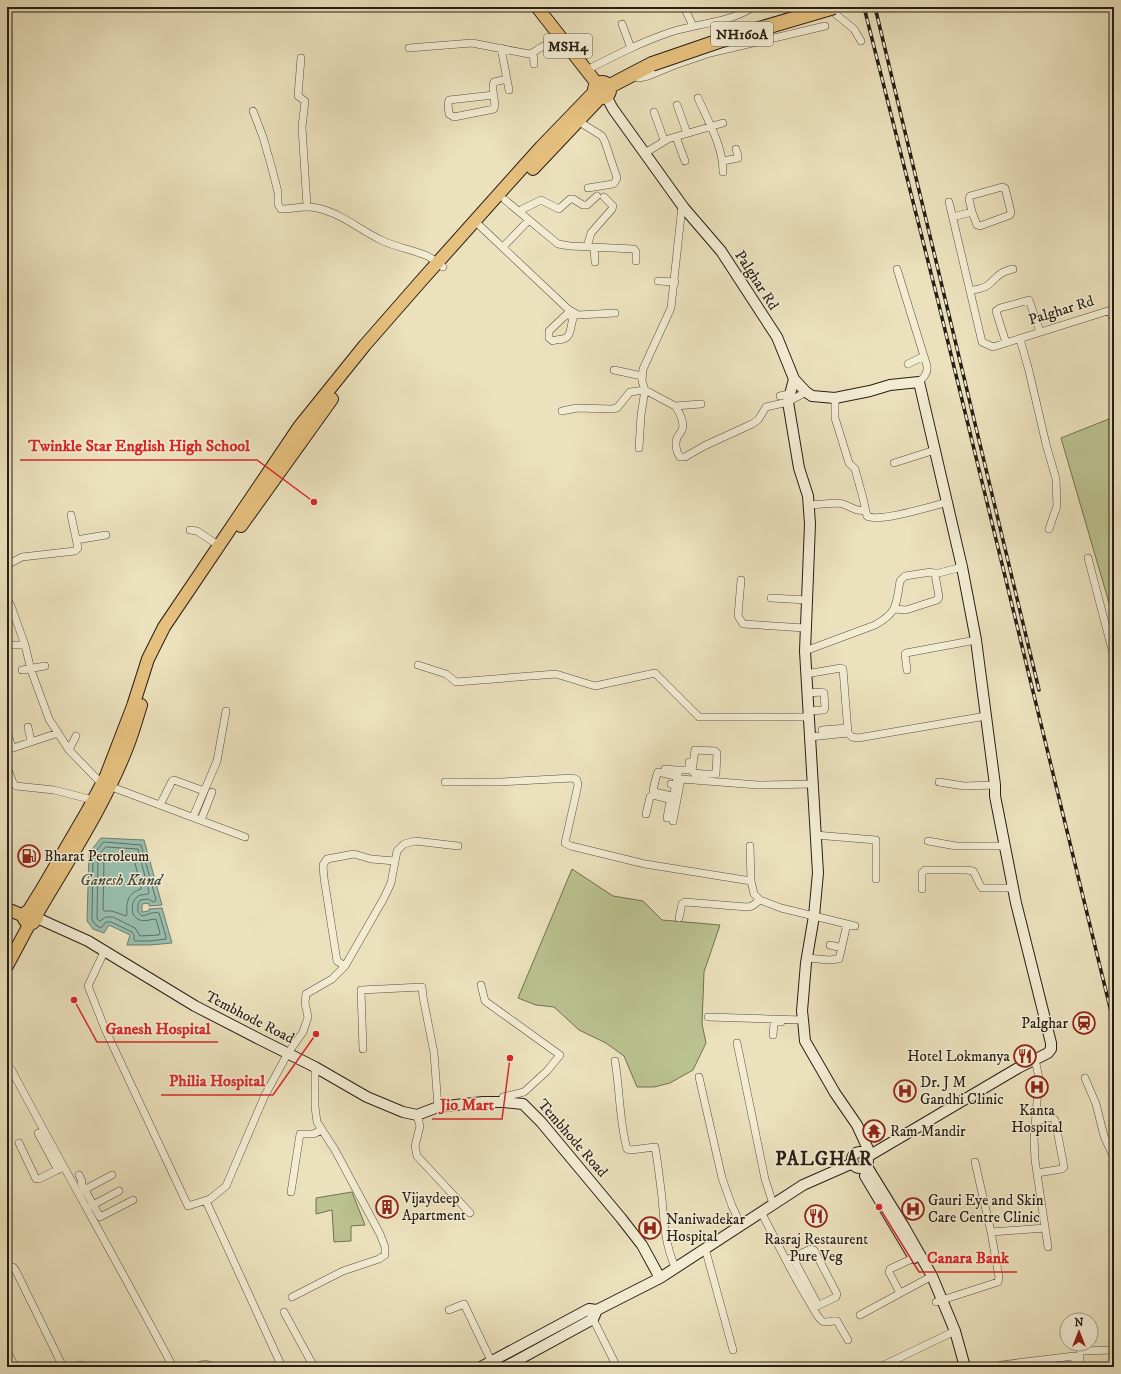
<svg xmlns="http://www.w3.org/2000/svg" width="1121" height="1374" viewBox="0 0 1121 1374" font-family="'IM FELL DW Pica',serif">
	<rect width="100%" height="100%" fill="#ebe1bc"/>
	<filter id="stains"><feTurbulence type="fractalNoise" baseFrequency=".005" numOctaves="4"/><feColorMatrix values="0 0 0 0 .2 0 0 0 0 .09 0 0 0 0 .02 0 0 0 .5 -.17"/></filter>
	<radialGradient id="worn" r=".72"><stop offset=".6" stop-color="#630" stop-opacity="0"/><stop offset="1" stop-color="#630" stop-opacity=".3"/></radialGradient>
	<path fill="#bac28f" stroke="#717052" d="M1114 417V620L1061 438Z
		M572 869 613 896 643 901 662 920 720 925 704 972 702 1024 706 1043 693 1070 670 1083 654 1087H637L624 1056 606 1043 579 1030 554 1007 536 1005 518 998Z
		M352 1192 365 1225 351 1226V1241L334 1242 332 1210 316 1214V1198Z"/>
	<path fill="#98beaf" stroke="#6b7e72" d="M101 838 144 840 162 905 149 906V903L142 904V912L149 911V909L162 908 172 943 150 945H127L130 935 109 925 104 933 93 929 87 921 89 853Z"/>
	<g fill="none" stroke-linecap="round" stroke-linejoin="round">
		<path stroke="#606e62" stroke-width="1" d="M104 842 141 845 156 900 154 902 148 899 140 900 138 904V912L142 916C148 915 153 911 159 913L166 937V939L150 941H135L134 940V935L132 932 111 922H106L101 928 96 925 92 920 93 855Z
			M106 847 138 849 149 892 148 894C144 895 139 894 136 898 130 904 131 918 140 920 145 922 151 919 156 919L160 933 159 935 140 936 135 928 113 917H106L100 921 97 919 98 856Z
			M109 853 133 855 141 887V889C128 893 126 902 127 914L126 916 112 911H104L103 909 104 859Z"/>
		<g stroke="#594f40" stroke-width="8">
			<path id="street" d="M684 7 693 26
				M828 8 854 29 861 41
				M622 24 631 48
				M409 48 472 43 529 54C534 53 536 50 540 48 547 44 554 42 561 38
				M501 48 509 90
				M533 53 534 64
				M301 58 298 96 305 101 302 127 307 206
				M587 70C614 56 641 42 671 32 696 24 732 22 753 7
				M632 76 639 78 648 76 675 65 710 53 825 26
				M494 95 449 100 448 104 449 114 454 117 494 109C497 100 490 90 494 82L507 79
				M698 98C708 121 723 146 723 172
				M677 105 687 133
				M253 111 263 137 271 165 278 192V204L281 209C293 209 305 205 317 208 341 213 360 230 381 240 395 247 410 249 425 255 431 257 437 263 443 267
				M654 112 664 140
				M578 121 602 136 605 142 617 178 615 182 613 184 588 188
				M676 137 685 161
				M645 153 668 139 723 123
				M723 161 738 158V156L736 149
				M505 200 558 244 570 246 634 249 636 252V261
				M949 202 982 342 993 347 1114 309
				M682 206 671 308 643 369 642 381 645 390 675 406C679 411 685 423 682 430 681 433 678 435 677 438 675 444 676 452 680 457H685L704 446 752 424 758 420 766 407 788 402 806 392
				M519 211 541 200 559 209 570 199H573L583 205H587L597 196
				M953 217 972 212 969 199 970 196 1002 187 1005 188 1011 212 1010 215 980 226 977 225 972 212
				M480 226 568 309 578 315 615 313
				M503 247 529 220
				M587 247 591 233 612 209 613 206 604 197
				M594 247 595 262
				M897 269 927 366C928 373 924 377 919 382
				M658 281 675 282
				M970 291C976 289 983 289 988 285 999 276 997 273 1013 269
				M1110 311 1114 322
				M571 316 567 314 549 331V338L553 341C556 339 559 340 563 339 572 337 570 326 573 319L571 316 574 313
				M1020 339 1029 371 1046 444 1056 479 1057 506 1049 529
				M1006 343 996 311 1000 308 1029 300 1040 332
				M1114 352V355
				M908 364 924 356
				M614 370 642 376
				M780 396 789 394
				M835 398V418L849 463 855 469 863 498 867 516C879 523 932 506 948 502
				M675 406 701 404
				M562 411 577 408 612 409 617 408 630 392 645 390 641 415 639 448
				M894 463 935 450
				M809 505 837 503 843 504 857 510 866 511
				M190 530 197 531 218 545
				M76 540 106 535
				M1088 558 1114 657
				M7 565 22 557 75 551 78 548 71 515
				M935 574 962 567
				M741 580 738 616 743 624 805 628
				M771 598 807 600
				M7 599 11 606 25 645 31 670 49 719 69 750 101 783 245 837
				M7 645H25
				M805 651 875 625C898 612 896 605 900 581L905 576 931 572 935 574 939 597 937 600 906 610 894 609
				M418 665 446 674 456 682 556 674 595 686 655 673 699 717H809
				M22 670 45 666
				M907 670 905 654 906 653 976 640
				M806 674 841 668 843 669 848 733
				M808 693 822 692 824 693 825 708 824 710 809 711
				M28 727 31 741
				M7 730 12 748
				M822 730 847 728
				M810 737 848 733 852 737 858 738 986 716
				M7 750 58 733
				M69 750 76 736
				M7 767 13 783 16 786 54 790 93 800
				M665 769 676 770 678 774
				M676 770H687L689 768V762
				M703 781V774H716L717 753 715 751 695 750 692 771 694 773 703 774
				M445 782H501L573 778 577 780 578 785 565 843 571 846 645 864 751 881
				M939 782 964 786 995 785
				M671 784 676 785 677 777 675 776 658 772 657 774 653 790 654 792 672 796 674 795 675 787
				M160 805 172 781 174 780 204 791
				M646 814 650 797 653 795 669 799 670 801 669 807
				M193 817 217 761 226 711
				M667 818 669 807 673 808
				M201 820 212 792
				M673 821 681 779 758 785 813 784
				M815 835 876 840V879
				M928 841 956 846H1005
				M750 846 751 881 754 894 760 900 781 908 855 926
				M922 889V873L925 870H967L973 871C977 877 978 883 982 888H1013
				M679 918 682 904 685 902 747 907 752 906 760 900
				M830 945 842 948
				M105 950 88 986 105 1029 188 1206 210 1199 226 1186 265 1095 288 1053 303 1032 308 1017 305 1003 306 994 332 979 345 966 384 898 391 883 397 851 404 844 415 841 458 846
				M807 958 829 960 839 959 847 924
				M345 966 337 961 324 878 323 865 327 859 354 854 371 859 395 861
				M481 985 485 1001 560 1055 547 1071 524 1092 503 1097V1102
				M708 1017 803 1020
				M773 1035 774 1023 775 1022H781
				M737 1043 765 1179 773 1204
				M363 1049 361 990 422 987 423 997 434 1053 438 1107
				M1035 1059 1039 1078 1034 1138 1035 1160 1048 1247
				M615 1061C620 1090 619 1120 627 1149L631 1150 655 1147C658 1164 660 1181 662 1198 664 1223 665 1244 675 1267
				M7 1067 11 1069C64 1169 120 1267 173 1367
				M699 1077 722 1178 732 1206 741 1225
				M1085 1078 1096 1104 1104 1136 1114 1158
				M417 1115 420 1126 415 1146 417 1156 470 1213
				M1036 1121 1051 1117 1055 1120 1064 1167 1062 1169 1037 1173
				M38 1133 58 1170
				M19 1143 36 1179H39L63 1167
				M975 1162 991 1232
				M79 1175 82 1181 81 1183 100 1217 133 1200
				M82 1191 112 1175
				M291 1192 300 1134H313L322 1130
				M206 1201 282 1367
				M89 1207 119 1191
				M761 1212C777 1242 792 1274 810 1303 813 1308 817 1317 822 1321 826 1324 832 1320 837 1321L848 1340
				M705 1248 733 1350
				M793 1258 818 1305
				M787 1260 811 1249 814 1250 837 1294 836 1297 813 1308
				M7 1268 13 1267 16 1271 63 1367
				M900 1293 889 1272 890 1269 918 1256
				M292 1297 343 1271 379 1259 385 1255V1247L380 1234 335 1150 317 1122 315 1107V1067
				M936 1302 998 1282 999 1277 991 1232 1045 1228
				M449 1310 464 1304 494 1367
				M284 1312 314 1367
				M591 1315 617 1367
				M860 1315 932 1276
				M7 1351 15 1367
				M1080 1363V1351L1114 1350
				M76 1367 81 1365 84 1367
				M195 1367 204 1364 209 1365 210 1367
				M877 1367 884 1365 955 1331
				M999 1367 1001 1365 1074 1356 1076 1367"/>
		</g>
		<g stroke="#281e16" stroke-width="12">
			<path id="secondary" d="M606 96 613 109 684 208 721 251 777 337 794 379 806 392 812 396 835 398 870 391 890 385 919 382 962 567 976 640 995 785V796L1016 903 1051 1043V1049L1048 1053 1018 1068 867 1157
				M794 379 788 402 799 468 808 496 810 524 805 651 818 873 814 916 806 963 802 1011 803 1020 805 1041 835 1093 857 1125 868 1149 867 1157
				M37 918 88 941 195 1006 261 1040 315 1067 367 1097 403 1112 417 1115 438 1107 483 1102H503L523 1104 541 1122 621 1218 642 1245 660 1278
				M852 1160a8 8 0 1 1 16 0a8 8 0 1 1-16 0Z
				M866 1165 903 1225 932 1276 955 1331 965 1367
				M865 1176 914 1258
				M481 1367 589 1309 597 1310 660 1278 803 1185 853 1163
				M505 1367 593 1319 597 1310"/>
		</g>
		<g stroke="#281e16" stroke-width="14">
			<path id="primary" d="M537 7 598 85
				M533 169 601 97
				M241 526 332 399
				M7 909 24 916
				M29 910 35 911 37 914V918L33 923 26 922 24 919 25 913 29 910 42 889 88 810 106 776 133 706 148 659 164 627 299 427 365 345 421 281 541 147 595 91
				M37 914C69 859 105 805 128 745 133 732 137 718 141 705
				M7 966 30 923"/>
		</g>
		<g stroke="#281e16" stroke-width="16">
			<path id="highway" d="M595 90a7 7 0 1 1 14 0a7 7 0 1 1-14 0Z
				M608 87 652 64"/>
		</g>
		<use href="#street" stroke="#f2ecd3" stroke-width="7"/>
		<use href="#secondary" stroke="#f2ecd3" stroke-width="10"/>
		<use href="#primary" stroke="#e6c07e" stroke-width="12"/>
		<use href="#highway" stroke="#e6c07e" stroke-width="14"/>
		<g stroke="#281e16" stroke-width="3.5">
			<path id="rail" d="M864 7 937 297 1114 1024
				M875 7 1039 690"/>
		</g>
		<use href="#rail" stroke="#f2ecd3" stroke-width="2" stroke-dasharray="6" stroke-linecap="butt"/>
		<g stroke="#281e16" stroke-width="16" stroke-linecap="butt">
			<path id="highway-bridge" d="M652 64 722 40 834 7"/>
		</g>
		<use href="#highway-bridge" stroke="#e6c07e" stroke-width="14"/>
	</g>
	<defs>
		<g id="fuel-ring" transform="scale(1.15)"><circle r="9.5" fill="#f2ecd3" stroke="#8f2418" stroke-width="1.5"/><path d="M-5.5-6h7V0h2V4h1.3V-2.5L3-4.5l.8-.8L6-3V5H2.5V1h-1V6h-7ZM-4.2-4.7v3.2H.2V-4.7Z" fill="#8f2418"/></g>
		<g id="station-ring" transform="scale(1.15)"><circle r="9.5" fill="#f2ecd3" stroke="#8f2418" stroke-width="1.5"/><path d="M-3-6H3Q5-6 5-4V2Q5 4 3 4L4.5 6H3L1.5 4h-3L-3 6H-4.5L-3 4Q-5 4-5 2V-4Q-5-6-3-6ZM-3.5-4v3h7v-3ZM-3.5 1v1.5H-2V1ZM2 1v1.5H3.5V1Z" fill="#8f2418"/></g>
		<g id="restaurant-ring" transform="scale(1.15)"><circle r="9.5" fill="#f2ecd3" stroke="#8f2418" stroke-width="1.5"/><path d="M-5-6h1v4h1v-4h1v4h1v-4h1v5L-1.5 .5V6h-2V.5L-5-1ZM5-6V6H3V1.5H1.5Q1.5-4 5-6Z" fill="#8f2418"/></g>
		<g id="hospital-ring" transform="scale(1.15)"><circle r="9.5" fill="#f2ecd3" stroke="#8f2418" stroke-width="1.5"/><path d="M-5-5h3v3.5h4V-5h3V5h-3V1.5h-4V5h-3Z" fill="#8f2418"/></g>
		<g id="temple-ring" transform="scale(1.15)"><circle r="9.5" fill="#f2ecd3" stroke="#8f2418" stroke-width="1.5"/><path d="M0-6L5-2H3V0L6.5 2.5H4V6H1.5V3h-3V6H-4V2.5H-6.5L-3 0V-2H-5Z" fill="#8f2418"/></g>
		<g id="building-ring" transform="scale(1.15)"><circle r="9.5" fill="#f2ecd3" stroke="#8f2418" stroke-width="1.5"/><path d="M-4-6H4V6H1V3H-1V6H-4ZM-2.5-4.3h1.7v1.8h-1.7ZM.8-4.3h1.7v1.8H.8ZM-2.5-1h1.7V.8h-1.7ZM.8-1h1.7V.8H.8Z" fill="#8f2418"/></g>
	</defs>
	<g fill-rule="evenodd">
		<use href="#fuel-ring" x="29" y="856"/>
		<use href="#station-ring" x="1084" y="1023"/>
		<use href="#restaurant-ring" x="1025" y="1056"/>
		<use href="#hospital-ring" x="1037" y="1087"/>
		<use href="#hospital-ring" x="905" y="1091"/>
		<use href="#temple-ring" x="874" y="1131"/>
		<use href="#building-ring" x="387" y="1207"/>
		<use href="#hospital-ring" x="913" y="1209"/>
		<use href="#restaurant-ring" x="816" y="1216"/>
		<use href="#hospital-ring" x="650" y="1228"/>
	</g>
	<g text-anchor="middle" stroke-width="3" stroke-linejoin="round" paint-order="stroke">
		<g fill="#f2ecd3" stroke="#655c4f" stroke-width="1">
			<rect x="711" y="22" width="62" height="24" rx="3"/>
			<rect x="544" y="34" width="48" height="24" rx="3"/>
		</g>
		<g font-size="14" font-weight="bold" fill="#281e16">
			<text x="742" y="39">NH160A</text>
			<text x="568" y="51">MSH4</text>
		</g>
		<g font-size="15" fill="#281e16" stroke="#f2ecd3">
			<text transform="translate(757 280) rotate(57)" y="5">Palghar Rd</text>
			<text transform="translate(1061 310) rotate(-17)" y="5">Palghar Rd</text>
			<text transform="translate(250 1017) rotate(27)" y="5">Tembhode Road</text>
			<text transform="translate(573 1138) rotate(49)" y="5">Tembhode Road</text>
		</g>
		<g font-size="15" fill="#281e16" stroke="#f2ecd3" text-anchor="start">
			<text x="44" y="861">Bharat Petroleum</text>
			<text x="1068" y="1028" text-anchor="end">Palghar</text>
			<text x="1010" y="1061" text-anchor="end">Hotel Lokmanya</text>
			<text x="920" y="1087">Dr. J M<tspan x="920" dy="17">Gandhi Clinic</tspan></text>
			<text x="1037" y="1115" text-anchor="middle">Kanta<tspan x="1037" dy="17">Hospital</tspan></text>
			<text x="890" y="1136">Ram Mandir</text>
			<text x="402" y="1203">Vijaydeep<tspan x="402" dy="17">Apartment</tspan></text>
			<text x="928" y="1205">Gauri Eye and Skin<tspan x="928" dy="17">Care Centre Clinic</tspan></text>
			<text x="666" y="1224">Naniwadekar<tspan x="666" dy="17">Hospital</tspan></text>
			<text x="816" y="1244" text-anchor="middle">Rasraj Restaurent<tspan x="816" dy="17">Pure Veg</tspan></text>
		</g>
		<g font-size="16" font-style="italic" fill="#4a4e44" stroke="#f2ecd3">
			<text x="121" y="885">Ganesh Kund</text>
		</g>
		<g font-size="19" font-weight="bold" letter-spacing="1" fill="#281e16" stroke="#f2ecd3">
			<text x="824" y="1165">PALGHAR</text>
		</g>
	</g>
	<path fill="none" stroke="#d62828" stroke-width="1.5" d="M314 502L257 460H20M74 1000L97 1042H218M316 1034L273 1095H161M510 1058L502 1119H432M879 1207L919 1272H1017"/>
	<g fill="#d62828" stroke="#f2ecd3" stroke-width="1.5">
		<circle cx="314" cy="502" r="4"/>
		<circle cx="74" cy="1000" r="4"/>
		<circle cx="316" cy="1034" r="4"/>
		<circle cx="510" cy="1058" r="4"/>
		<circle cx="879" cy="1207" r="4"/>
	</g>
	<g font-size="16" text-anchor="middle" font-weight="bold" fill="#d62828" stroke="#f2ecd3" stroke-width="3" stroke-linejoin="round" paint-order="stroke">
		<text x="139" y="451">Twinkle Star English High School</text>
		<text x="158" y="1034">Ganesh Hospital</text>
		<text x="217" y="1086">Philia Hospital</text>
		<text x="467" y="1110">Jio Mart</text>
		<text x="968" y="1263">Canara Bank</text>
	</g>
	<rect width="1121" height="1374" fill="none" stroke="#ebe1bc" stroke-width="24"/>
	<rect x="8" y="8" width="1105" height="1358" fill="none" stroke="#281e16" stroke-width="2"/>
	<rect x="12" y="12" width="1097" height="1350" fill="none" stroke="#281e16"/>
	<g transform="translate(1079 1332)"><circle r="19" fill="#f2ecd3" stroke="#a19a87"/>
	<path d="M0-3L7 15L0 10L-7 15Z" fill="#8f2418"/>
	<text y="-6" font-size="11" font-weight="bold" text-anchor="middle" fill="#281e16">N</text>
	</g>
	<rect width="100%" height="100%" filter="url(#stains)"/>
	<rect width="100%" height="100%" fill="url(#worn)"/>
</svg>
